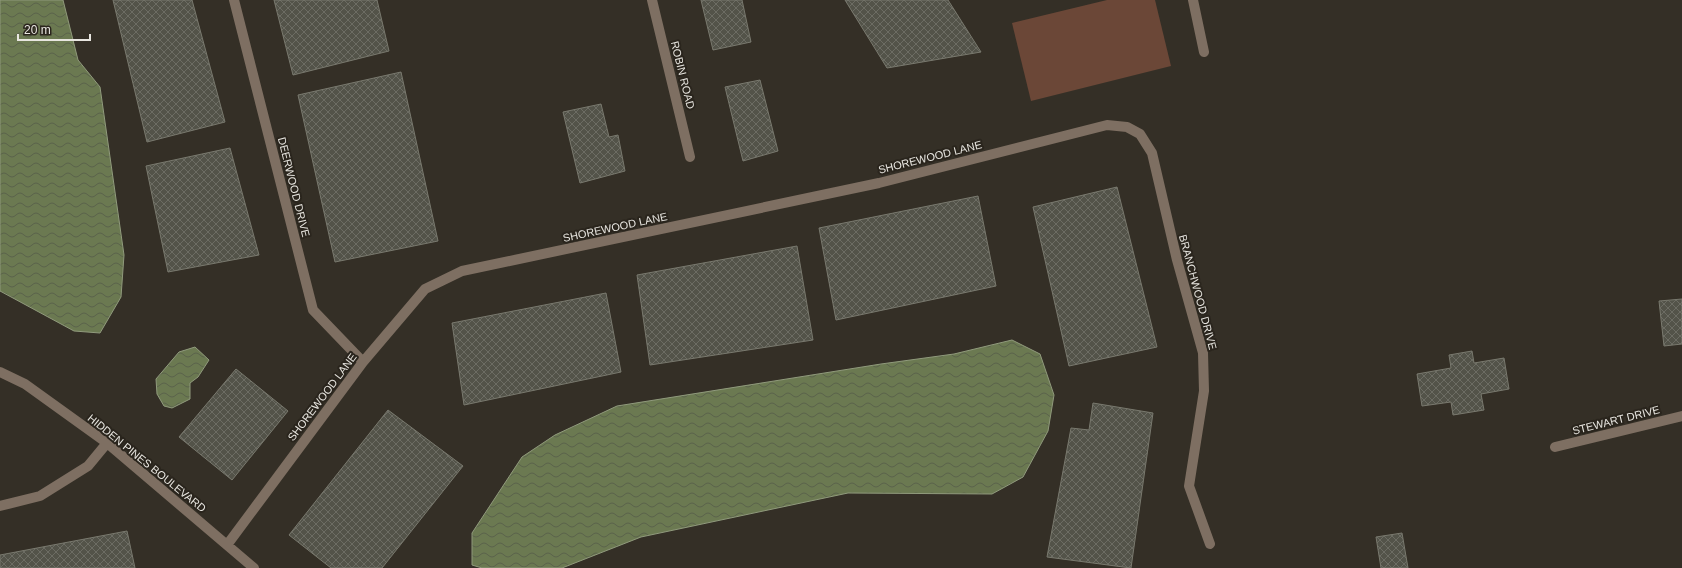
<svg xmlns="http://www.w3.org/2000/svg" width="1682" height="568" viewBox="0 0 1682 568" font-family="Arial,sans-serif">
	<defs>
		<pattern id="water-waves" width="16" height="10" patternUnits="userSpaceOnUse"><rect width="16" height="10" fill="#6b7951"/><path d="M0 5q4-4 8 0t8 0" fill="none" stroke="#5a624b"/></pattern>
		<pattern id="building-cross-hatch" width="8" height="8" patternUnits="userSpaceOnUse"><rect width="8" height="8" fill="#535349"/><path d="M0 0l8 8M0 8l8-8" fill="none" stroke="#6c6c63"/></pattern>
	</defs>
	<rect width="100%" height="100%" fill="#342f26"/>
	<path fill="#6b4737" d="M1107 0H1155L1171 66 1031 101 1012 23Z"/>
	<path fill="url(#water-waves)" stroke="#909a7c" d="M0 0H63L78 60 100 87 124 255 121 297 100 333 74 331 0 291Z
		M1012 340 1040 354 1054 395 1048 431 1023 477 992 494 848 493 641 537 562 568H482L472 565V533L522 457 555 435 617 406 881 364 954 354Z
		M195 347 209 360 198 377 190 383V399L172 408 164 406 157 394 156 379 179 352Z"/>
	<path fill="url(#building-cross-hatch)" stroke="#79796e" d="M113 0H192L225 122 147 142Z
		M274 0H377L389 51 293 75Z
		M701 0H742L751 42 713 50Z
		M845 0H948L981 52 887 68Z
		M401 72 438 241 335 262 298 95Z
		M760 80 778 151 743 161 725 87Z
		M601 104 609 137 618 135 625 171 580 183 563 112Z
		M230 148 259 255 168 272 146 166Z
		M1117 187 1157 347 1069 366 1033 207Z
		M978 196 996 286 836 320 819 228Z
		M797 246 813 340 650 365 637 275Z
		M606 293 621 372 464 405 452 323Z
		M1682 299V344L1664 346 1659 301Z
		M1472 351 1474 363 1504 358 1509 389 1481 394 1484 410 1453 415 1451 402 1422 406 1417 374 1451 368 1449 355Z
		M236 369 288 411 232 480 179 437Z
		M1093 403 1153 413 1131 568 1047 557 1071 428 1089 430Z
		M388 410 463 466 382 568H331L289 535Z
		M127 531 135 568H0V555Z
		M1402 533 1408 568H1381L1376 537Z"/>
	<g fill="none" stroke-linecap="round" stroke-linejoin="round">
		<path stroke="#7e6f62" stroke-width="10" d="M234 0 313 310 363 362
			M652 0 690 157
			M1193 0 1204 52
			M0 372 25 384 107 443 254 568
			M1555 447 1682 416
			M0 506 40 496 88 466 107 443
			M227 545 363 362 425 289 462 271 879 183 1107 125 1127 127 1140 134 1152 153 1177 260 1203 353 1204 391 1189 486 1210 544"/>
	</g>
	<g text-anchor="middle" stroke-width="4" stroke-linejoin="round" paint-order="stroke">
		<g font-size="11" fill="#e8e6e0" stroke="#2a251d">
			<text transform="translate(683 75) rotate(76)" y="4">ROBIN ROAD</text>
			<text transform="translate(930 157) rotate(-14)" y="4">SHOREWOOD LANE</text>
			<text transform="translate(294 187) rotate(76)" y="4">DEERWOOD DRIVE</text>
			<text transform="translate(615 227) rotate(-12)" y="4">SHOREWOOD LANE</text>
			<text transform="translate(1198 292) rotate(75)" y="4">BRANCHWOOD DRIVE</text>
			<text transform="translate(322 397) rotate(-53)" y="4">SHOREWOOD LANE</text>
			<text transform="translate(1616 420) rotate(-14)" y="4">STEWART DRIVE</text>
			<text transform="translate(147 463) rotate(39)" y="4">HIDDEN PINES BOULEVARD</text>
		</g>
	</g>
	<path d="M18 34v6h72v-6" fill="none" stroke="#e8e6e0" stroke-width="2"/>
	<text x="24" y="34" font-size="12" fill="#e8e6e0" stroke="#2a251d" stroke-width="3" paint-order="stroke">20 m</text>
</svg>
